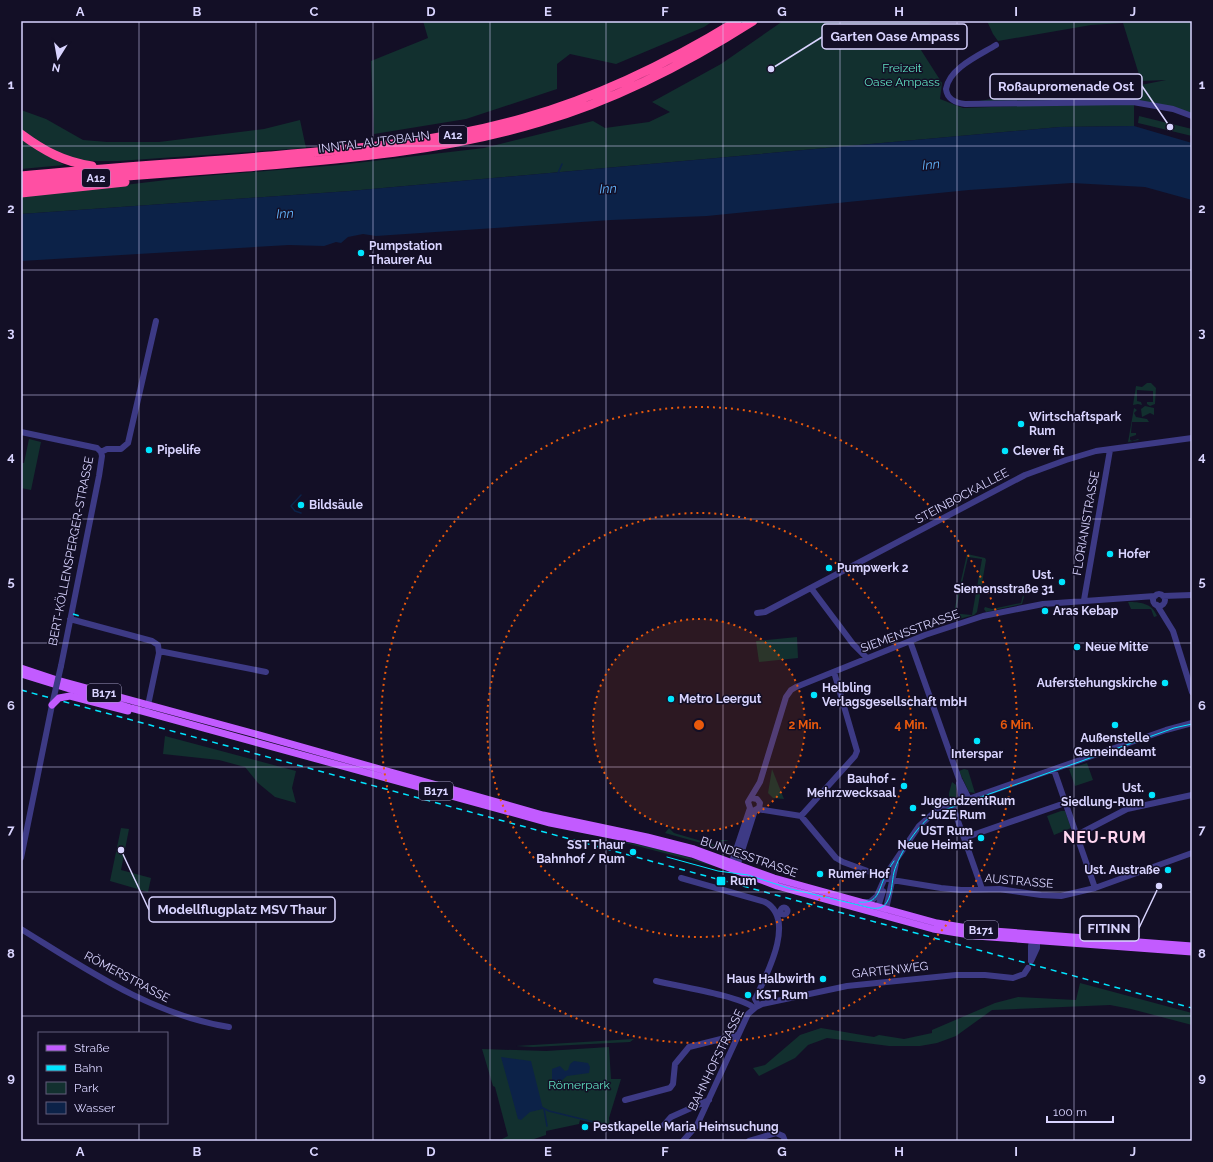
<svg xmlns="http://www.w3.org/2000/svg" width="1213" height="1162" viewBox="0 0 1213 1162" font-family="Raleway,sans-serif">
	<rect width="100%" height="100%" fill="#130f26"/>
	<path fill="#12302f" d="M423 21H713L704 27 616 64 570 54 557 64V89L466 119 374 134 371 61 428 38Z
		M783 21H933L912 36 942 83 940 99 963 108 1042 105H1134V126L1060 127 350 191 21 214V196L83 190 191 177 339 165 484 148 593 121 605 128 649 122 670 112 652 102 721 64Z
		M987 21H1192V114L1134 100 972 102 1032 93 1136 86 1166 80 1141 81 1123 23 1091 25 998 41 993 34Z
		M21 110 46 119 83 140 107 142H159L264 129 300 120 306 148 118 161H80L55 152 21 130Z
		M1139 116 1192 129V136L1138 123Z
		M21 138 64 165 21 169Z
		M1147 383H1151L1156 388 1155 404 1150 406 1147 404V402H1153V391L1137 390V401L1141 402 1142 405 1138 404 1133 405 1136 386 1142 387Z
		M1145 406 1154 408V415L1150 413 1142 417 1141 409Z
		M1134 408 1137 410 1134 413 1136 417 1147 419 1149 422H1132L1131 433H1136V435L1130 437V440L1132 441 1138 439 1139 440 1128 442Z
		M29 439 41 442 31 490 21 488V463H24Z
		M967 554 985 558 986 560 977 612 974 615 959 619 960 614 972 615 982 559 968 557 953 622 952 620Z
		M1023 595 1024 597 1022 604 986 612 984 609 985 607 992 609 1021 603Z
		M1128 602C1140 602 1152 603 1157 616L1154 617 1151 609H1131Z
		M797 637 798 658 759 662 756 641Z
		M165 736 296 771 292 788 296 803 275 797 258 783 245 767 219 760 163 754Z
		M1087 763 1093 780 1075 786 1069 769Z
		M772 769 784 799 773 798 768 793Z
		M964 769 968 770 975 793 969 792 959 771Z
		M952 782 956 785V797L933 808 932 806 949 800V793Z
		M1061 811H1065L1071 828 1054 835 1047 816Z
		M121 828 129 829 121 870 151 878 148 892 110 881Z
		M669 828 674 833 715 845 721 840H728L727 841H723L719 848 665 833Z
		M610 839C647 846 683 854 718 867Z
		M1080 983 1192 1013V1025L1131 1009 1110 1005 992 1010 956 1036 937 1043 920 1046H889L827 1038 808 1045 795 1058 759 1076 753 1068 765 1065 800 1035 821 1028 874 1037 879 1035 904 1039 932 1033V1030L995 1003 1018 997 1076 1000Z
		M634 1039 630 1042 533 1047 516 1046Z
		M609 1047 611 1079H621L609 1118 610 1127 580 1120 579 1124 546 1131V1135L528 1141H498L508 1136 495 1087 493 1086 482 1049 546 1051Z"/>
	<path fill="#0c2248" d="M1134 126 1192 143V200L1145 187 1072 183 969 190 707 216 611 220 376 236 363 234 348 237 341 243 336 242 324 246 289 245 21 261V214L350 191 1060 127Z
		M501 1057 531 1061 543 1109 530 1112 521 1120 518 1119Z
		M574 1061 588 1063 590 1067 589 1073 567 1076 560 1082 552 1080V1069L560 1066 565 1071 568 1070 570 1064Z"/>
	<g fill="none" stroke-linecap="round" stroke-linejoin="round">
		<path stroke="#0c2248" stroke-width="1.5" d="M558 173 562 164
			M301 513 295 511 291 506 301 495
			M541 1107 549 1111 602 1124
			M544 1109 547 1126"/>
		<path stroke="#3d3a85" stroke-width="6" d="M996 45C980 55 949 68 946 89 947 99 956 103 965 104L1133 102 1173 109 1192 116
			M21 432 97 448 101 452
			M101 452 107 449H121L128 443 156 321
			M811 588 853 644 867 658
			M1153 600a6 6 0 1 1 12 0a6 6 0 1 1-12 0Z
			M1163 596 1192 595
			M1084 600 1110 450
			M1157 605 1173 631 1192 692
			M757 613 765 612 1025 475 1066 460 1096 451 1192 438
			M70 619 152 641 158 645 159 653 147 710
			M910 641 959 779 969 799
			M159 651 266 672
			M61 666 99 476 102 456 101 452
			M1054 770 1095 888
			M959 783 962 801
			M752 798 757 799 760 803 759 808 755 810
			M952 804 982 889
			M750 808 748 802 760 782 786 697 791 690 796 687 925 635 983 616 1043 604 1155 596
			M757 809 801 816 836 858 843 862 892 880 941 888 961 890 999 889 1041 895 1061 896 1095 888 1192 853
			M801 816 855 756 857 751 834 672
			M1077 835 1127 809 1192 795
			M964 838 1065 803
			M21 858 52 705
			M733 866 738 864 740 857 755 810
			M733 866 732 862 750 808
			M681 878 765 902C797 919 766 976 755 999L758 1005
			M883 891 878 907 880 915 886 909 896 863
			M863 902H870L877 896 887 873 919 826 937 810 1166 730 1192 723
			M780.5 911a3.5 3.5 0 1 1 7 0a3.5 3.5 0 1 1-7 0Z
			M21 929C86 969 152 1015 229 1027
			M1031 960V946L1033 937
			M1031 961 1037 948V937
			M656 981C676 986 741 996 754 1008
			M625 1100 670 1088 673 1084 675 1064 689 1047 737 1035
			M664 1125 671 1117 709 1100
			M683 1141 697 1125 748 1014 756 1007 762 1004 847 986 956 975H985L1013 978 1024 974 1028 968
			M749 1141 776 1133 783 1136 785 1141"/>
		<path stroke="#c25bff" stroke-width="7" d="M21 668 60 681 259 735 543 815 647 837 694 849 774 878 937 923 980 930 1192 946
			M21 674 131 708 550 823 636 840 692 854 777 886 933 929 976 936 1192 952"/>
		<path stroke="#ff4fa3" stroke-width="9" d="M21 134C44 151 64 162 92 166
			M21 176C104 168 187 163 270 156 355 149 441 142 524 118 599 97 670 62 737 21
			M21 184C96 178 171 173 246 167 345 159 444 151 540 122 616 100 687 63 753 21
			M21 193 125 182"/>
		<path stroke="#00e5ff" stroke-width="1" d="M667 857 718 871 748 875 791 889 871 908C877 909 884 908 887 902 892 894 892 881 894 872 899 854 919 822 936 813L1174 728 1192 724
			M859 902C876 904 878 894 883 881 885 874 890 867 894 861"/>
		<path stroke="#00e5ff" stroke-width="1.5" stroke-dasharray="6 5" stroke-linecap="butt" d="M73 614 83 617
			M21 690 1192 1008"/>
		<path stroke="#3d3a85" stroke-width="6" d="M52 705 61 666"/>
		<path stroke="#c25bff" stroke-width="7" d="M52 705 59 698 70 696 128 711"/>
	</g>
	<path fill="none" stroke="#d9d4ff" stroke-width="1" stroke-opacity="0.55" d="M139 21V1033M256 21V1141M373 21V1141M490 21V1141M606 21V1141M723 21V1141M840 21V1141M957 21V1141M1074 21V1141M21 146H1192M21 270H1192M21 395H1192M21 519H1192M21 643H1192M21 767H1192M21 892H1192M21 1016H1192M139 1123V1141"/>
	<circle cx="699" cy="725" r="106" fill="#e8590c" fill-opacity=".12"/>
	<g fill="none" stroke="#e8590c" stroke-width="2" stroke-dasharray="2 4">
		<circle cx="699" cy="725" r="106"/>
		<circle cx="699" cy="725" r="212"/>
		<circle cx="699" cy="725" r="318"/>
	</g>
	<g fill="#00e5ff" stroke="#130f26" stroke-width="1.5">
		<circle cx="361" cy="253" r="4"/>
		<circle cx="1021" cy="424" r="4"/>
		<circle cx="149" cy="450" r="4"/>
		<circle cx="1005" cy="451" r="4"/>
		<circle cx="301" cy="505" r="4"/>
		<circle cx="1110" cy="554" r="4"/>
		<circle cx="829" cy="568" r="4"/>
		<circle cx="1062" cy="582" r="4"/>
		<circle cx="1045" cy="611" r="4"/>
		<circle cx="1077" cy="647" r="4"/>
		<circle cx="1165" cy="683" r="4"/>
		<circle cx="814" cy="695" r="4"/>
		<circle cx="671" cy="699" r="4"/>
		<circle cx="1115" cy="725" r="4"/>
		<circle cx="977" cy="741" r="4"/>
		<circle cx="904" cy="786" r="4"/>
		<circle cx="1152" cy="795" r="4"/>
		<circle cx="913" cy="808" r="4"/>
		<circle cx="981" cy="838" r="4"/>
		<circle cx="633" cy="852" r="4"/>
		<circle cx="1168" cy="870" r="4"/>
		<circle cx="820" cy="874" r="4"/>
		<rect x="716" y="876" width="10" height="10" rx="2"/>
		<circle cx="823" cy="979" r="4"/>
		<circle cx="748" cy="995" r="4"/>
		<circle cx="585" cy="1127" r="4"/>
	</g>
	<g text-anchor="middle" stroke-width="3" stroke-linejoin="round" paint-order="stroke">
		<g fill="#130f26" stroke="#9e99be" stroke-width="1">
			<rect x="439" y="126" width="28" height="18" rx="3"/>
			<rect x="82" y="169" width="28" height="18" rx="3"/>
			<rect x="87" y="684" width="34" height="18" rx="3"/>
			<rect x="419" y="782" width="34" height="18" rx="3"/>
			<rect x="964" y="921" width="34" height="18" rx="3"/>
		</g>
		<g font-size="11" font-weight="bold" fill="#d9d4ff">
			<text x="453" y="139">A12</text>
			<text x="96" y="182">A12</text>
			<text x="104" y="697">B171</text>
			<text x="436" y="795">B171</text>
			<text x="981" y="934">B171</text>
		</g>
		<g font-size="12" fill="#5fe0c0" stroke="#130f26">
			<text x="902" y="72">Freizeit<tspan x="902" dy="14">Oase Ampass</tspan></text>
			<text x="579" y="1089">Römerpark</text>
		</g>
		<g font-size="12" fill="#d9d4ff" stroke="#130f26">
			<text transform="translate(374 142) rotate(-7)" y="4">INNTAL AUTOBAHN</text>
			<text transform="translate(962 496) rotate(-28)" y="4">STEINBOCKALLEE</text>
			<text transform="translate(1086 523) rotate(-80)" y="4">FLORIANISTRASSE</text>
			<text transform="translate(71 551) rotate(-79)" y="4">BERT-KÖLLENSPERGER-STRASSE</text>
			<text transform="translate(910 631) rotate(-20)" y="4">SIEMENSSTRASSE</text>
			<text transform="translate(749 857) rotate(19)" y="4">BUNDESSTRASSE</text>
			<text transform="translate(1019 881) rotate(5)" y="4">AUSTRASSE</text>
			<text transform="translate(890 970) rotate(-6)" y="4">GARTENWEG</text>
			<text transform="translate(127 977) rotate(28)" y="4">RÖMERSTRASSE</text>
			<text transform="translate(716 1060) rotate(-64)" y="4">BAHNHOFSTRASSE</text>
		</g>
		<g font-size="12" font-weight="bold" fill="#d9d4ff" stroke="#130f26" text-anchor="start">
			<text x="369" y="250">Pumpstation<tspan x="369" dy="14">Thaurer Au</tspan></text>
			<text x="1029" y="421">Wirtschaftspark<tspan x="1029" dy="14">Rum</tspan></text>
			<text x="157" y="454">Pipelife</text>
			<text x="1013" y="455">Clever fit</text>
			<text x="309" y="509">Bildsäule</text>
			<text x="1118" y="558">Hofer</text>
			<text x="837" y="572">Pumpwerk 2</text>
			<text x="1054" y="579" text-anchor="end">Ust.<tspan x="1054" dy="14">Siemensstraße 31</tspan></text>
			<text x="1053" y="615">Aras Kebap</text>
			<text x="1085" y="651">Neue Mitte</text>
			<text x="1157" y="687" text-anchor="end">Auferstehungskirche</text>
			<text x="822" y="692">Helbling<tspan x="822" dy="14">Verlagsgesellschaft mbH</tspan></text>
			<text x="679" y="703">Metro Leergut</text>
			<text x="1115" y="742" text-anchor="middle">Außenstelle<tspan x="1115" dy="14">Gemeindeamt</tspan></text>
			<text x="977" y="758" text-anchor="middle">Interspar</text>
			<text x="896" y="783" text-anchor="end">Bauhof -<tspan x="896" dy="14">Mehrzwecksaal</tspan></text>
			<text x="1144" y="792" text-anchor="end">Ust.<tspan x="1144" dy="14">Siedlung-Rum</tspan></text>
			<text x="921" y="805">JugendzentRum<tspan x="921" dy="14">- JuZE Rum</tspan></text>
			<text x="973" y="835" text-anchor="end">UST Rum<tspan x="973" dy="14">Neue Heimat</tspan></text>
			<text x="625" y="849" text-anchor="end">SST Thaur<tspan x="625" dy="14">Bahnhof / Rum</tspan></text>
			<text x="1160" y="874" text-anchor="end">Ust. Austraße</text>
			<text x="828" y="878">Rumer Hof</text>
			<text x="730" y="885">Rum</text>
			<text x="815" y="983" text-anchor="end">Haus Halbwirth</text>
			<text x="756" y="999">KST Rum</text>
			<text x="593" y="1131">Pestkapelle Maria Heimsuchung</text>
		</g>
		<g font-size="13" font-style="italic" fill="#62b6ff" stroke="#130f26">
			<text transform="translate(931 164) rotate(-5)" y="5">Inn</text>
			<text transform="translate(608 188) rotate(-3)" y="5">Inn</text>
			<text transform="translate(285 213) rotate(-3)" y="5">Inn</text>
		</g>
		<g font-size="16" font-weight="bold" letter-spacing="1" fill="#ffd6f0" stroke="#130f26">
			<text x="1105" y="843">NEU-RUM</text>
		</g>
	</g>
	<circle cx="699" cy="725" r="6" fill="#e8590c" stroke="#130f26" stroke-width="2"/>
	<g font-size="12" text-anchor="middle" font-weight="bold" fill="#e8590c" stroke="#130f26" stroke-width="3" stroke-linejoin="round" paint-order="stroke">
		<text x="805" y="729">2 Min.</text>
		<text x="911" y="729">4 Min.</text>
		<text x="1017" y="729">6 Min.</text>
	</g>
	<path fill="none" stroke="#d9d4ff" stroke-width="1.5" d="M771 69L822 37M1170 127L1142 86M121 850L149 910M1159 886L1139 928"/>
	<g fill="#d9d4ff" stroke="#130f26" stroke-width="1.5">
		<circle cx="771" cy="69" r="4"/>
		<circle cx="1170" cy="127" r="4"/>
		<circle cx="121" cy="850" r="4"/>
		<circle cx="1159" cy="886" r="4"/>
	</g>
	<g fill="#130f26" stroke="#d9d4ff" stroke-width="1.5">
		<rect x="822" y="24" width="145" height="25" rx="4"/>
		<rect x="990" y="74" width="152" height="25" rx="4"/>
		<rect x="149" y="897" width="186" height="25" rx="4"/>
		<rect x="1080" y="916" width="59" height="25" rx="4"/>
	</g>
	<g font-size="13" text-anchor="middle" font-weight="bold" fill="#d9d4ff">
		<text x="895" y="41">Garten Oase Ampass</text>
		<text x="1066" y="91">Roßaupromenade Ost</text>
		<text x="242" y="914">Modellflugplatz MSV Thaur</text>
		<text x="1109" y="933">FITINN</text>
	</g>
	<rect width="1213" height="1162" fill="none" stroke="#130f26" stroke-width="44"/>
	<rect x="38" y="1032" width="130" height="92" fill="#130f26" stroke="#625e7d"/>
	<rect x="46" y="1045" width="20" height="6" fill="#c25bff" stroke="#625e7d"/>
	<text x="74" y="1052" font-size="12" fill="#d9d4ff">Straße</text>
	<rect x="46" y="1065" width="20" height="6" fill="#00e5ff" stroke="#625e7d"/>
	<text x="74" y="1072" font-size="12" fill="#d9d4ff">Bahn</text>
	<rect x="46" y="1082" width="20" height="12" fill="#12302f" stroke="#625e7d"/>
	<text x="74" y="1092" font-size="12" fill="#d9d4ff">Park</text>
	<rect x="46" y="1102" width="20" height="12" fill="#0c2248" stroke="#625e7d"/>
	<text x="74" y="1112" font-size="12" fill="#d9d4ff">Wasser</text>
	<g transform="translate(58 58) rotate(191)" stroke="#130f26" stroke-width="3" paint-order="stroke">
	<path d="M0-3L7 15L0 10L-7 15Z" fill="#d9d4ff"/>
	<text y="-6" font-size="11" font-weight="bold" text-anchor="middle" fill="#d9d4ff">N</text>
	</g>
	<path d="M1047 1116v6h66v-6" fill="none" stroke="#d9d4ff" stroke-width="2"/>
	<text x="1053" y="1116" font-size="12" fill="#d9d4ff" stroke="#130f26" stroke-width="3" paint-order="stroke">100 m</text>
	<rect x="22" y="22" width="1169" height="1118" fill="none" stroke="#d9d4ff" stroke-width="1.5"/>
	<g font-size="13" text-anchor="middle" font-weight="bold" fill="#d9d4ff">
		<text x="80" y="16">A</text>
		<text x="197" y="16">B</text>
		<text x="314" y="16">C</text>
		<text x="431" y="16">D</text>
		<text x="548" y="16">E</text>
		<text x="665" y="16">F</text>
		<text x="782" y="16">G</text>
		<text x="899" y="16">H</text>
		<text x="1016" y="16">I</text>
		<text x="1133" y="16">J</text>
		<text x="11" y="89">1</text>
		<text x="1202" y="89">1</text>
		<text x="11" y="213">2</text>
		<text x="1202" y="213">2</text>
		<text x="11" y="337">3</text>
		<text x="1202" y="337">3</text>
		<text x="11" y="461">4</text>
		<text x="1202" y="461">4</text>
		<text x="11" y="586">5</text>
		<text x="1202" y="586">5</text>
		<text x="11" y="710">6</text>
		<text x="1202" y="710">6</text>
		<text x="11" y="834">7</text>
		<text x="1202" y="834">7</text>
		<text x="11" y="958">8</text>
		<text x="1202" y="958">8</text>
		<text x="11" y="1082">9</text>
		<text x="1202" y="1082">9</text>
		<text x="80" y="1156">A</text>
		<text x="197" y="1156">B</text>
		<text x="314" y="1156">C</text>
		<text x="431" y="1156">D</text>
		<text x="548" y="1156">E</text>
		<text x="665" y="1156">F</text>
		<text x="782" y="1156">G</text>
		<text x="899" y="1156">H</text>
		<text x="1016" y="1156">I</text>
		<text x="1133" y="1156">J</text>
	</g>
</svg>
